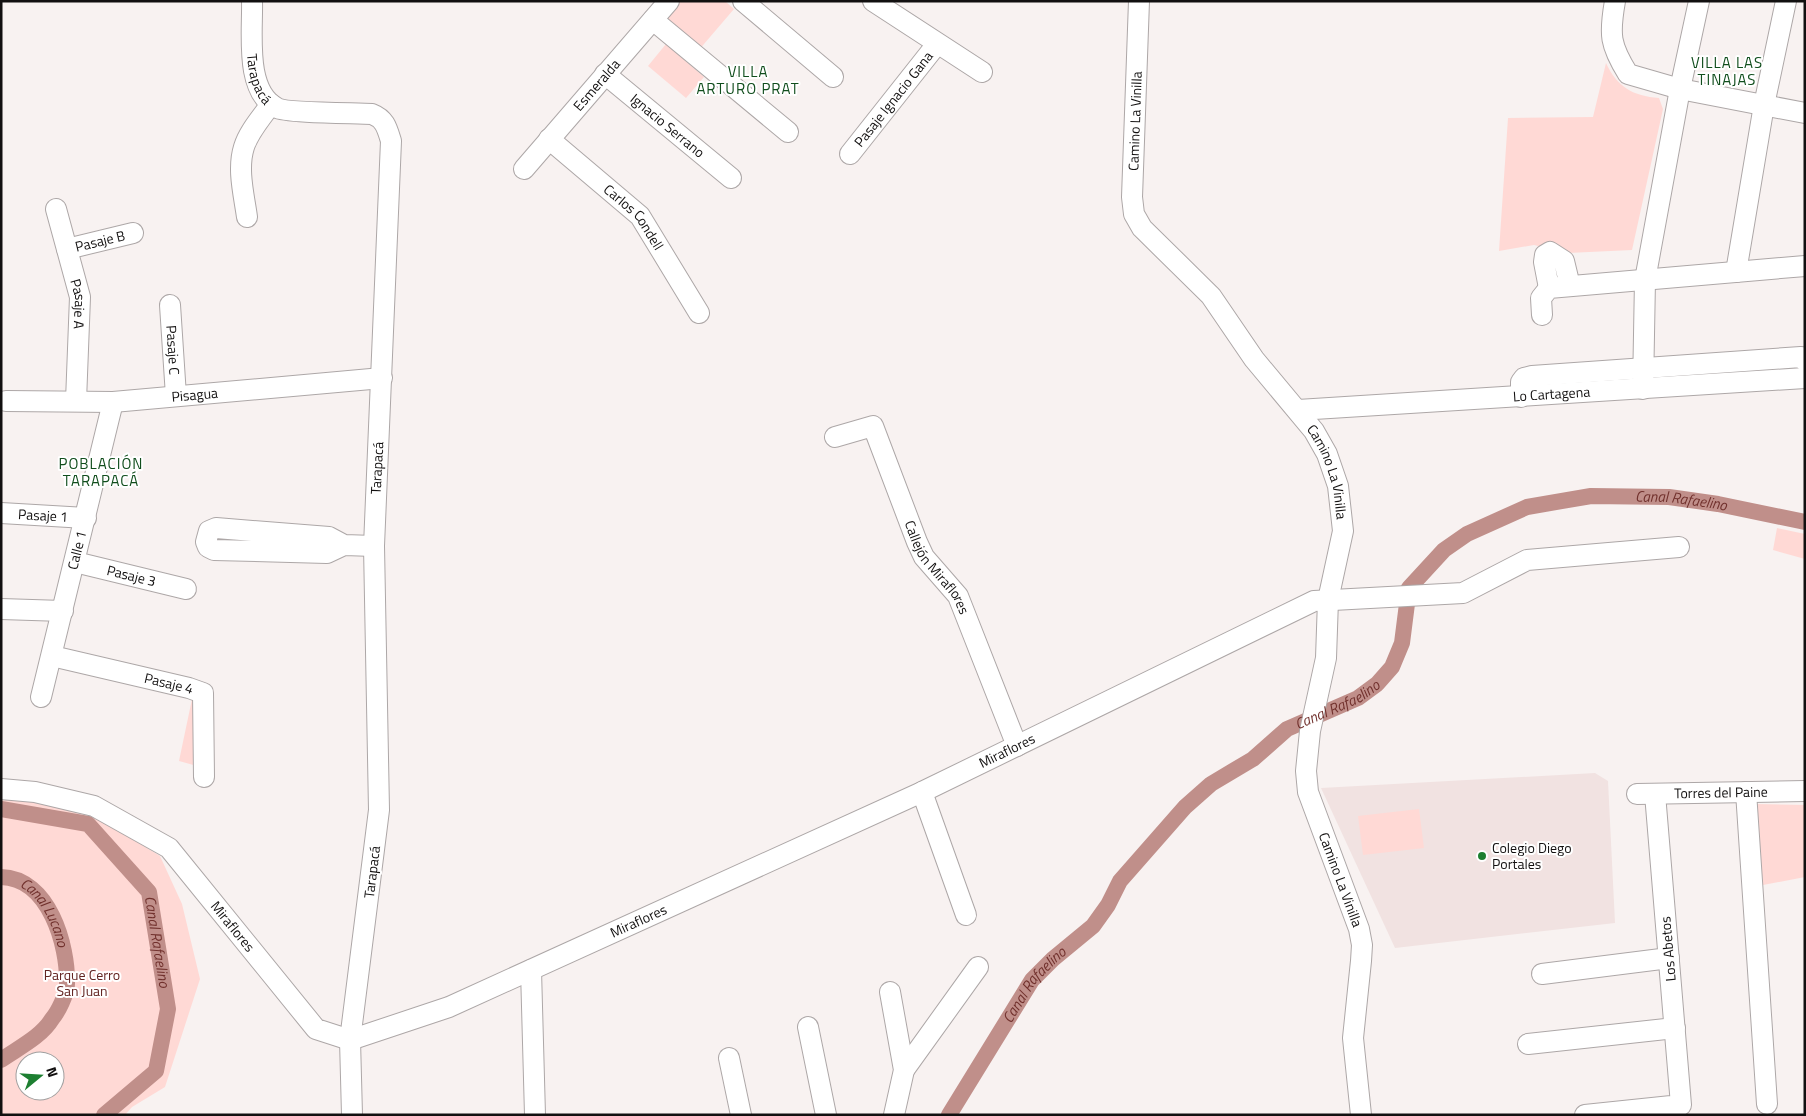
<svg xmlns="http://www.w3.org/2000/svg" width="1806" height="1116" viewBox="0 0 1806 1116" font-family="'Titillium Web',sans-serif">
	<rect width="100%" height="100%" fill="#f8f2f1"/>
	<path fill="#f1e2e1" d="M1595 773 1608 781 1615 923 1395 948 1321 788Z"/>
	<path fill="#ffd9d5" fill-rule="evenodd" d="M678 1H725L734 9 698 51 661 20Z
		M666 44 704 77 686 98 648 66Z
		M1606 63C1617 87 1633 96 1659 98L1663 109 1632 250 1568 253 1534 245 1499 251 1508 118 1593 117Z
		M1777 528 1805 534V559L1773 550Z
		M192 699 198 700 197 766 179 761Z
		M1 798 31 800 93 815 160 856 182 904 200 979 165 1087 132 1107 125 1115H1ZM25 1061H55V1091H25Z
		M1755 804 1805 805V877L1763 885Z
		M1419 809 1424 848 1363 855 1358 816Z"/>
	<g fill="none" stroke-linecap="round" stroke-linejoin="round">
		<g stroke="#c08f8a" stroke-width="16">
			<path id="s1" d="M1 809 88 824 149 892 168 1009 156 1071 104 1115"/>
			<path id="s2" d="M1 877C49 878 68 945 67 984 67 994 58 1012 52 1019 41 1037 18 1048 1 1060"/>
			<path id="s3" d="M949 1115 1032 980 1053 959 1093 926 1108 905 1120 881 1185 807 1211 784 1253 759 1287 729 1358 698 1377 684 1392 667 1402 643 1409 588 1444 550 1467 534 1527 507 1591 496 1669 497 1718 504 1805 522"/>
		</g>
		<g stroke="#ada7a7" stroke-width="22">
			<g id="minor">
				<path id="s4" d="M252 1C253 32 244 91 277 108 286 113 357 113 372 114 385 119 387 128 391 141L374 546 379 810 350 1040 352 1115"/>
				<path d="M743 1 833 77"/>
				<path d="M873 1 982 72"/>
				<path id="s5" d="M1139 1 1132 197 1134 214 1142 228 1211 296 1254 359 1314 431 1327 454 1338 486 1343 531 1328 600 1326 658 1310 731 1306 771 1308 792 1359 929 1362 945 1361 961 1353 1038 1361 1115"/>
				<path d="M1615 1C1609 35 1610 45 1628 74L1680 89 1805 113"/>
				<path d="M653 20 788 132"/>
				<path id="s6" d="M605 74 731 178"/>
				<path id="s7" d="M549 139 640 216 699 313"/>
				<path id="s8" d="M850 154 937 44"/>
				<path id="s9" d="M524 169 669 1"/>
				<path id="s10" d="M56 209 80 297 76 401"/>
				<path d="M247 217C244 195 237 169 244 147 249 131 262 117 271 104"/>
				<path id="s11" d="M67 249 133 233"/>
				<path d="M1736 272 1764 105 1786 1"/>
				<path d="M1549 288 1544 262 1545 255 1550 252 1564 261 1570 286"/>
				<path id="s12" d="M170 305 176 396"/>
				<path d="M1542 315 1541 298 1549 288 1805 266"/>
				<path d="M1643 389 1645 280 1680 89 1699 1"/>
				<path d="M1521 397V382L1524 378 1532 376 1801 357 1805 361"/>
				<path id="s13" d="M6 401 113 402 382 378"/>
				<path id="s14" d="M1298 410 1805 378"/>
				<path id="s15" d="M835 437 873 426 917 542 924 557 958 596 1017 746"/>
				<path id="s16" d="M1 513 86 518"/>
				<path d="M344 545 329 537 216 528 209 531 206 542 208 547 214 550 327 553 344 545 374 546"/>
				<path id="s17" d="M75 562 186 589"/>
				<path d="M1 609 63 611"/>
				<path id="s18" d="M52 656 189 688 203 693 204 777"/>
				<path id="s19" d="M41 697 113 402"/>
				<path id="s20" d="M1 789 35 792 94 806 169 848 316 1029 350 1040 449 1007 922 792 1314 601 1463 593 1527 560 1679 547"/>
				<path d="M922 792 966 915"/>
				<path d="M1746 792 1767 1104"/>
				<path id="s21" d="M1637 794 1805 791"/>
				<path d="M531 970 535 1115"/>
				<path d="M1542 974 1669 958"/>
				<path d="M890 992 904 1070 894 1115"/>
				<path d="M808 1027 826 1115"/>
				<path d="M1528 1044 1675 1028"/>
				<path d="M729 1058 741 1115"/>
				<path d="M904 1070 978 967"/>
				<path d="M1585 1115 1681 1105 1655 794"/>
			</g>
		</g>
		<use href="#minor" stroke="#fff" stroke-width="20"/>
	</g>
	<circle fill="#1d7f31" stroke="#fff" stroke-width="2" cx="1482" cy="856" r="5"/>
	<g text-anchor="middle" stroke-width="4" stroke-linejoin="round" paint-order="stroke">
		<g font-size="14" fill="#121010" stroke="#fff">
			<text dy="5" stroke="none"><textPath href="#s4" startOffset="79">Tarapacá</textPath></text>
			<text dy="5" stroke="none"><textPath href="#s9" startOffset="111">Esmeralda</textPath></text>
			<text dy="5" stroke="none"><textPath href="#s8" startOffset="70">Pasaje Ignacio Gana</textPath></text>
			<text transform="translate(1135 121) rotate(-88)" y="5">Camino La Vinilla</text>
			<text dy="5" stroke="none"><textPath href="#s6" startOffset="81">Ignacio Serrano</textPath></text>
			<text dy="5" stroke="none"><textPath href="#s7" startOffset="116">Carlos Condell</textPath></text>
			<text dy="5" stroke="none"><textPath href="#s11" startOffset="34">Pasaje B</textPath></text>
			<text dy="5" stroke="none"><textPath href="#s10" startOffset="98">Pasaje A</textPath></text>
			<text dy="5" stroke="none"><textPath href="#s12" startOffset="45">Pasaje C</textPath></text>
			<text dy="5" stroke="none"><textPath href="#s13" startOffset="189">Pisagua</textPath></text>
			<text dy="5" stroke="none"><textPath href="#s14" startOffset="254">Lo Cartagena</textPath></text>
			<text transform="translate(377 468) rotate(-87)" y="5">Tarapacá</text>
			<text dy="5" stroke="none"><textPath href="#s5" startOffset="540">Camino La Vinilla</textPath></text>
			<text dy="5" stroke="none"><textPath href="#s16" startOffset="42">Pasaje 1</textPath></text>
			<text dy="5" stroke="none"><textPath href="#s19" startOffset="151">Calle 1</textPath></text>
			<text dy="5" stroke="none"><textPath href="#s15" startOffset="196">Callejón Miraflores</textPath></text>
			<text dy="5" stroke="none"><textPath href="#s17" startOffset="58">Pasaje 3</textPath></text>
			<text dy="5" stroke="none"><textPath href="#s18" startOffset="120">Pasaje 4</textPath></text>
			<text dy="5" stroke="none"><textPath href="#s20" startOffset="1168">Miraflores</textPath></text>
			<text dy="5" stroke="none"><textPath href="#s21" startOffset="84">Torres del Paine</textPath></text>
			<text transform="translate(372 872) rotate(-83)" y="5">Tarapacá</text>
			<text dy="5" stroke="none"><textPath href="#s5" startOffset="960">Camino La Vinilla</textPath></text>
			<text dy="5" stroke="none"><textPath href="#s20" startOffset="762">Miraflores</textPath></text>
			<text dy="5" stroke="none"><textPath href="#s20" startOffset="282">Miraflores</textPath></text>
			<text transform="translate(1668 949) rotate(-95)" y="5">Los Abetos</text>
		</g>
		<g font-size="14" fill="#121010" stroke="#fff" text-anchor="start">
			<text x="1492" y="853">Colegio Diego<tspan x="1492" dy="16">Portales</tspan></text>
		</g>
		<g font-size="14" fill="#632522" stroke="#fff">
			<text x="82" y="980">Parque Cerro<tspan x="82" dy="16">San Juan</tspan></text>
		</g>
		<g font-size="15" letter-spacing="1" fill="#114e1d" stroke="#fff">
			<text x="1727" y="68">VILLA LAS<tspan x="1727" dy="17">TINAJAS</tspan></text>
			<text x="748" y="77">VILLA<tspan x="748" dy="17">ARTURO PRAT</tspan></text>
			<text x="101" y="469">POBLACIÓN<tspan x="101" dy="17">TARAPACÁ</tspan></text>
		</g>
		<g font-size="15" font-style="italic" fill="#71312d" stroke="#fff">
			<text dy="5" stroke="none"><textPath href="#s3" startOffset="1026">Canal Rafaelino</textPath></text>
			<text dy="5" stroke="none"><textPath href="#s3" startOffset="576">Canal Rafaelino</textPath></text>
			<text dy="5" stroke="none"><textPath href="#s2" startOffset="61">Canal Lucano</textPath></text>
			<text dy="5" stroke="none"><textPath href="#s1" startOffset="230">Canal Rafaelino</textPath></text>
			<text dy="5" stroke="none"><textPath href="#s3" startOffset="156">Canal Rafaelino</textPath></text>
		</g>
	</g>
	<rect width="1806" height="1116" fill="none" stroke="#121010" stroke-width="5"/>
	<g transform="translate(40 1076) rotate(72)"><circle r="24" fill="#ffffff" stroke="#a09f9f"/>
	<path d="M0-4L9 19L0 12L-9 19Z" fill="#1d7f31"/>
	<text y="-8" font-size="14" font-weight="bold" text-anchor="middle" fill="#121010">N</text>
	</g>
</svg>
